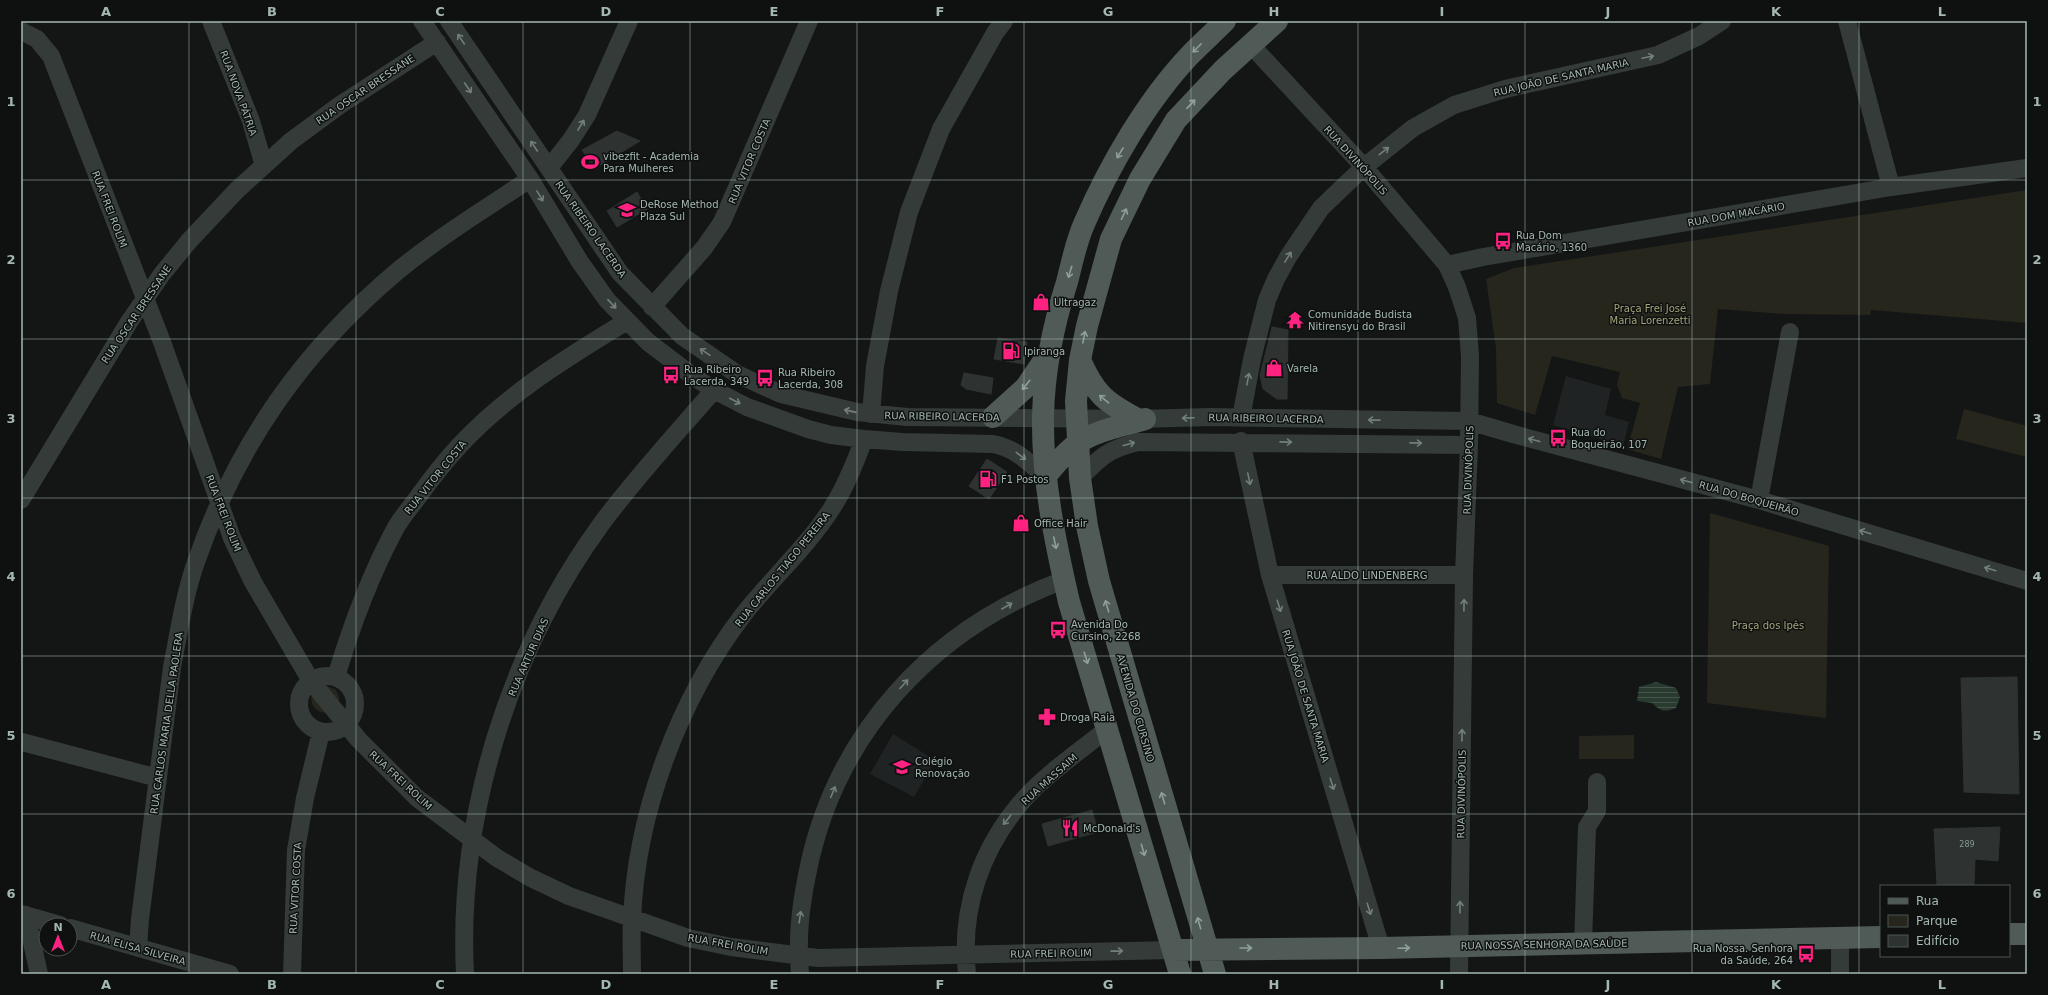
<svg xmlns="http://www.w3.org/2000/svg" width="2048" height="995" viewBox="0 0 2048 995" font-family="'DejaVu Sans',sans-serif">
	<defs>
		<pattern id="water-rules" width="6" height="5" patternUnits="userSpaceOnUse"><rect width="6" height="5" fill="#293b2f"/><path d="M0 2.5h6" fill="none" stroke="#45554b"/></pattern>
	</defs>
	<rect width="100%" height="100%" fill="#141616"/>
	<path fill="#202323" d="M1566 376 1611 389 1605 415 1629 422 1623 446 1553 425Z
		M893 734 935 760 914 797 870 774Z"/>
	<path fill="#26261d" d="M2027 190V323L1871 310 1870 315 1784 314 1718 309 1710 384 1678 387 1661 459 1627 449 1640 403 1622 398 1617 385 1620 372 1552 356 1535 415 1497 403 1496 348 1486 279 1514 268Z
		M1964 409 2027 426V457L1956 439Z
		M1710 513 1829 546 1826 718 1707 703Z
		M325 685 336 690 339 697V702Z
		M312 693 329 713C317 714 309 705 312 693Z
		M1634 735V759H1579V736Z"/>
	<path fill="url(#water-rules)" d="M1656 682 1676 688 1680 697 1676 708C1665 712 1661 712 1652 703L1637 701 1639 687Z"/>
	<path fill="#2e3332" stroke="#2d3232" d="M617 131 640 141 594 169 582 150Z
		M637 192 647 209 617 227 607 211Z
		M1272 327 1288 330 1287 399H1277L1263 389 1260 375Z
		M998 338 1027 342 1024 364 994 359Z
		M964 373 993 378 991 394 966 389 961 385Z
		M987 459 1007 472 989 499 969 486Z
		M2017 677 2019 794 1964 792 1961 678Z
		M1092 810 1098 832 1048 846 1042 824Z
		M2000 827 1998 861 1975 859 1974 886H1937L1934 829Z"/>
	<g fill="none" stroke-linecap="round" stroke-linejoin="round">
		<path stroke="#343b39" stroke-width="18" d="M211 21 251 121 264 166
			M422 21 530 179 580 262 607 300 648 342 690 374 714 390 747 407 808 429 831 435 864 439 902 442 993 444C1015 448 1029 462 1045 477
			M449 21 620 273 682 336 737 374 781 394 857 412 907 417 1137 419 1210 417 1469 421 1513 434 1759 500 2027 581
			M1847 21 1891 187
			M21 31 37 39 51 56 162 342 232 538 253 582 311 681 359 740 417 798 497 858 531 878 569 896 688 938 731 947 818 958 1173 950
			M1251 45 1364 167 1447 265 1457 287 1467 318 1470 356 1469 445 1464 575 1459 974
			M549 168 571 140 587 115 629 21
			M1447 265 1483 257 1891 187 2027 168
			M652 307 704 248 722 222 809 21
			M871 414 875 366 889 291 909 212 941 129 995 33 1004 21
			M1241 418 1252 359 1267 300 1276 279 1288 257 1321 208 1364 167 1413 128 1454 105 1505 89 1658 55 1699 36 1722 21
			M1241 441 1270 575 1381 948
			M1080 478C1101 456 1109 449 1138 442L1469 445
			M21 500 129 322 162 274 189 241 237 190 291 141 340 105 437 42
			M1759 500 1790 332
			M1270 575H1464
			M299 704a28 28 0 1 1 56 0a28 28 0 1 1-56 0Z
			M336 677C351 627 369 578 394 531 400 519 410 508 418 497 431 479 445 461 460 445 507 394 568 357 627 321
			M22 742 158 778
			M21 914 60 925
			M26 915 39 974
			M70 928 230 974
			M1583 944 1587 827 1597 811V782
			M138 948 140 919 172 667C179 632 184 596 196 562 237 444 304 349 400 269 441 236 486 208 530 179
			M292 974 296 850 305 798 321 732
			M465 974C457 817 509 650 602 523 636 477 676 434 714 390
			M632 974C632 956 631 938 632 920 636 813 679 699 743 615 772 578 807 547 832 508 846 486 855 463 864 439
			M800 974C797 938 800 910 807 875 834 735 931 629 1064 580
			M967 974C960 909 981 847 1025 798 1047 773 1082 750 1108 728
			M1840 974V938"/>
		<path stroke="#505a57" stroke-width="22" d="M1080 360C1095 394 1105 402 1137 419
			M993 417 1026 387 1047 356
			M1045 477C1055 465 1065 452 1078 443 1096 430 1124 426 1145 419
			M2009 934H2027
			M1173 950 1381 948 1881 937
			M1180 974 1069 602C1055 541 1042 480 1043 416 1044 370 1053 326 1067 282 1072 263 1076 242 1084 224 1109 166 1147 100 1191 54 1202 43 1214 32 1225 21
			M1215 974 1099 581 1087 526 1080 478 1076 401 1080 360 1087 326 1111 239 1140 179 1176 120 1223 70 1277 21"/>
	</g>
	<defs><path id="oneway-shaft" d="M-6 0H5M1.5-3L5.5 0L1.5 3" fill="none" stroke-width="1.6" stroke-linecap="round" stroke-linejoin="round"/></defs>
	<g stroke="#72807a">
		<use href="#oneway-shaft" transform="translate(461 39) rotate(-124)"/>
		<use href="#oneway-shaft" transform="translate(1648 57) rotate(-12)"/>
		<use href="#oneway-shaft" transform="translate(468 88) rotate(56)"/>
		<use href="#oneway-shaft" transform="translate(581 125) rotate(-58)"/>
		<use href="#oneway-shaft" transform="translate(534 146) rotate(-124)"/>
		<use href="#oneway-shaft" transform="translate(1384 151) rotate(-38)"/>
		<use href="#oneway-shaft" transform="translate(540 196) rotate(59)"/>
		<use href="#oneway-shaft" transform="translate(1288 257) rotate(-58)"/>
		<use href="#oneway-shaft" transform="translate(612 304) rotate(47)"/>
		<use href="#oneway-shaft" transform="translate(705 352) rotate(-146)"/>
		<use href="#oneway-shaft" transform="translate(1248 379) rotate(-79)"/>
		<use href="#oneway-shaft" transform="translate(735 401) rotate(27)"/>
		<use href="#oneway-shaft" transform="translate(850 411) rotate(-167)"/>
		<use href="#oneway-shaft" transform="translate(1188 418) rotate(178)"/>
		<use href="#oneway-shaft" transform="translate(1374 420) rotate(-179)"/>
		<use href="#oneway-shaft" transform="translate(1534 440) rotate(-165)"/>
		<use href="#oneway-shaft" transform="translate(1286 442) rotate(1)"/>
		<use href="#oneway-shaft" transform="translate(1416 443) rotate(1)"/>
		<use href="#oneway-shaft" transform="translate(1129 444) rotate(-15)"/>
		<use href="#oneway-shaft" transform="translate(1021 456) rotate(37)"/>
		<use href="#oneway-shaft" transform="translate(1249 479) rotate(78)"/>
		<use href="#oneway-shaft" transform="translate(1686 481) rotate(-165)"/>
		<use href="#oneway-shaft" transform="translate(1865 532) rotate(-163)"/>
		<use href="#oneway-shaft" transform="translate(1990 569) rotate(-163)"/>
		<use href="#oneway-shaft" transform="translate(1464 605) rotate(-89)"/>
		<use href="#oneway-shaft" transform="translate(1007 606) rotate(-30)"/>
		<use href="#oneway-shaft" transform="translate(1279 606) rotate(73)"/>
		<use href="#oneway-shaft" transform="translate(904 684) rotate(-48)"/>
		<use href="#oneway-shaft" transform="translate(1462 735) rotate(-89)"/>
		<use href="#oneway-shaft" transform="translate(1332 784) rotate(73)"/>
		<use href="#oneway-shaft" transform="translate(833 792) rotate(-67)"/>
		<use href="#oneway-shaft" transform="translate(1007 820) rotate(129)"/>
		<use href="#oneway-shaft" transform="translate(1460 907) rotate(-89)"/>
		<use href="#oneway-shaft" transform="translate(1369 909) rotate(73)"/>
		<use href="#oneway-shaft" transform="translate(800 917) rotate(-82)"/>
		<use href="#oneway-shaft" transform="translate(1117 951) rotate(-1)"/>
	</g>
	<g stroke="#8fa09a">
		<use href="#oneway-shaft" transform="translate(1197 48) rotate(135)"/>
		<use href="#oneway-shaft" transform="translate(1191 104) rotate(-47)"/>
		<use href="#oneway-shaft" transform="translate(1120 153) rotate(121)"/>
		<use href="#oneway-shaft" transform="translate(1124 214) rotate(-64)"/>
		<use href="#oneway-shaft" transform="translate(1070 272) rotate(107)"/>
		<use href="#oneway-shaft" transform="translate(1084 337) rotate(-79)"/>
		<use href="#oneway-shaft" transform="translate(1026 385) rotate(129)"/>
		<use href="#oneway-shaft" transform="translate(1104 399) rotate(-140)"/>
		<use href="#oneway-shaft" transform="translate(1055 543) rotate(78)"/>
		<use href="#oneway-shaft" transform="translate(1107 606) rotate(-106)"/>
		<use href="#oneway-shaft" transform="translate(1086 658) rotate(73)"/>
		<use href="#oneway-shaft" transform="translate(1163 798) rotate(-106)"/>
		<use href="#oneway-shaft" transform="translate(1143 850) rotate(74)"/>
		<use href="#oneway-shaft" transform="translate(1199 923) rotate(-106)"/>
		<use href="#oneway-shaft" transform="translate(1246 948)"/>
		<use href="#oneway-shaft" transform="translate(1404 948) rotate(-2)"/>
	</g>
	<path fill="none" stroke="#a4b8b0" stroke-width="1" stroke-opacity="0.55" d="M189 21V974M356 21V974M523 21V974M690 21V974M857 21V974M1024 21V974M1191 21V974M1358 21V974M1525 21V974M1692 21V974M1859 21V974M21 180H2027M21 339H2027M21 498H2027M21 656H2027M21 814H2027"/>
	<defs>
		<g id="stadium-bare" transform="scale(1.38)"><path d="M0-5a6.5 5 0 1 0 0 10a6.5 5 0 1 0 0-10ZM-3.5-1.8h7v3.6h-7Z" fill="#ff2281" stroke="#0f1111" stroke-width="2.5" paint-order="stroke"/></g>
		<g id="university-bare" transform="scale(1.38)"><path d="M0-5L7-2L0 1L-7-2ZM-4 1L0 2.5L4 1V4Q0 6-4 4Z" fill="#ff2281" stroke="#0f1111" stroke-width="2.5" paint-order="stroke"/></g>
		<g id="bus-bare" transform="scale(1.38)"><path d="M-5-6H5V4H4V6H2V4H-2V6H-4V4H-5ZM-3.5-4V0h7V-4ZM-3.5 1.2v1.5H-2V1.2ZM2 1.2v1.5H3.5V1.2Z" fill="#ff2281" stroke="#0f1111" stroke-width="2.5" paint-order="stroke"/></g>
		<g id="shop-bare" transform="scale(1.38)"><path d="M-5-2.5h2.3a2.7 3.5 0 0 1 5.4 0H5L5.5 6h-11ZM-1.5-2.5h3a1.5 2.3 0 0 0-3 0Z" fill="#ff2281" stroke="#0f1111" stroke-width="2.5" paint-order="stroke"/></g>
		<g id="temple-bare" transform="scale(1.38)"><path d="M0-6L5-2H3V0L6.5 2.5H4V6H1.5V3h-3V6H-4V2.5H-6.5L-3 0V-2H-5Z" fill="#ff2281" stroke="#0f1111" stroke-width="2.5" paint-order="stroke"/></g>
		<g id="fuel-bare" transform="scale(1.38)"><path d="M-5.5-6h7V0h2V4h1.3V-2.5L3-4.5l.8-.8L6-3V5H2.5V1h-1V6h-7ZM-4.2-4.7v3.2H.2V-4.7Z" fill="#ff2281" stroke="#0f1111" stroke-width="2.5" paint-order="stroke"/></g>
		<g id="pharmacy-bare" transform="scale(1.38)"><path d="M-2-6h4v4h4v4h-4v4h-4v-4h-4v-4h4Z" fill="#ff2281" stroke="#0f1111" stroke-width="2.5" paint-order="stroke"/></g>
		<g id="school-bare" transform="scale(1.38)"><path d="M0-5L7-2L0 1L-7-2ZM-4 1L0 2.5L4 1V4Q0 6-4 4Z" fill="#ff2281" stroke="#0f1111" stroke-width="2.5" paint-order="stroke"/></g>
		<g id="restaurant-bare" transform="scale(1.38)"><path d="M-5-6h1v4h1v-4h1v4h1v-4h1v5L-1.5 .5V6h-2V.5L-5-1ZM5-6V6H3V1.5H1.5Q1.5-4 5-6Z" fill="#ff2281" stroke="#0f1111" stroke-width="2.5" paint-order="stroke"/></g>
	</defs>
	<g fill-rule="evenodd">
		<use href="#stadium-bare" x="590" y="162"/>
		<use href="#university-bare" x="627" y="210"/>
		<use href="#bus-bare" x="1503" y="241"/>
		<use href="#shop-bare" x="1041" y="302"/>
		<use href="#temple-bare" x="1295" y="320"/>
		<use href="#fuel-bare" x="1011" y="351"/>
		<use href="#shop-bare" x="1274" y="368"/>
		<use href="#bus-bare" x="671" y="375"/>
		<use href="#bus-bare" x="765" y="378"/>
		<use href="#bus-bare" x="1558" y="438"/>
		<use href="#fuel-bare" x="988" y="479"/>
		<use href="#shop-bare" x="1021" y="523"/>
		<use href="#bus-bare" x="1058" y="630"/>
		<use href="#pharmacy-bare" x="1047" y="717"/>
		<use href="#school-bare" x="902" y="767"/>
		<use href="#restaurant-bare" x="1070" y="828"/>
		<use href="#bus-bare" x="1806" y="954"/>
	</g>
	<g text-anchor="middle" stroke-width="3" stroke-linejoin="round" paint-order="stroke">
		<g font-size="8" fill="#869790">
			<text x="1967" y="847">289</text>
		</g>
		<g font-size="10" fill="#a4b8b0" stroke="#0f1111">
			<text transform="translate(1561 77) rotate(-13)" y="4">RUA JOÃO DE SANTA MARIA</text>
			<text transform="translate(365 89) rotate(-34)" y="4">RUA OSCAR BRESSANE</text>
			<text transform="translate(239 93) rotate(70)" y="4">RUA NOVA PÁTRIA</text>
			<text transform="translate(1356 160) rotate(48)" y="4">RUA DIVINÓPOLIS</text>
			<text transform="translate(749 161) rotate(-67)" y="4">RUA VITOR COSTA</text>
			<text transform="translate(110 209) rotate(69)" y="4">RUA FREI ROLIM</text>
			<text transform="translate(1736 214) rotate(-10)" y="4">RUA DOM MACÁRIO</text>
			<text transform="translate(591 229) rotate(55)" y="4">RUA RIBEIRO LACERDA</text>
			<text transform="translate(136 314) rotate(-56)" y="4">RUA OSCAR BRESSANE</text>
			<text transform="translate(942 416) rotate(1)" y="4">RUA RIBEIRO LACERDA</text>
			<text transform="translate(1266 418) rotate(1)" y="4">RUA RIBEIRO LACERDA</text>
			<text transform="translate(1468 470) rotate(-88)" y="4">RUA DIVINÓPOLIS</text>
			<text transform="translate(435 477) rotate(-51)" y="4">RUA VITOR COSTA</text>
			<text transform="translate(1749 498) rotate(16)" y="4">RUA DO BOQUEIRÃO</text>
			<text transform="translate(224 513) rotate(69)" y="4">RUA FREI ROLIM</text>
			<text transform="translate(782 569) rotate(-51)" y="4">RUA CARLOS TIAGO PEREIRA</text>
			<text x="1367" y="579">RUA ALDO LINDENBERG</text>
			<text transform="translate(528 657) rotate(-66)" y="4">RUA ARTUR DIAS</text>
			<text transform="translate(1306 696) rotate(73)" y="4">RUA JOÃO DE SANTA MARIA</text>
			<text transform="translate(1136 708) rotate(74)" y="4">AVENIDA DO CURSINO</text>
			<text transform="translate(166 723) rotate(-82)" y="4">RUA CARLOS MARIA DELLA PAOLERA</text>
			<text transform="translate(1049 779) rotate(-42)" y="4">RUA MASSAIM</text>
			<text transform="translate(401 780) rotate(43)" y="4">RUA FREI ROLIM</text>
			<text transform="translate(1461 794) rotate(-89)" y="4">RUA DIVINÓPOLIS</text>
			<text transform="translate(295 888) rotate(-87)" y="4">RUA VITOR COSTA</text>
			<text transform="translate(728 944) rotate(10)" y="4">RUA FREI ROLIM</text>
			<text transform="translate(1544 944) rotate(-1)" y="4">RUA NOSSA SENHORA DA SAÚDE</text>
			<text transform="translate(138 948) rotate(16)" y="4">RUA ELISA SILVEIRA</text>
			<text transform="translate(1051 953) rotate(-1)" y="4">RUA FREI ROLIM</text>
		</g>
		<g font-size="10" fill="#a4b8b0" stroke="#0f1111" text-anchor="start">
			<text x="603" y="160">vibezfit - Academia<tspan x="603" dy="12">Para Mulheres</tspan></text>
			<text x="640" y="208">DeRose Method<tspan x="640" dy="12">Plaza Sul</tspan></text>
			<text x="1516" y="239">Rua Dom<tspan x="1516" dy="12">Macário, 1360</tspan></text>
			<text x="1054" y="306">Ultragaz</text>
			<text x="1308" y="318">Comunidade Budista<tspan x="1308" dy="12">Nitirensyu do Brasil</tspan></text>
			<text x="1024" y="355">Ipiranga</text>
			<text x="1287" y="372">Varela</text>
			<text x="684" y="373">Rua Ribeiro<tspan x="684" dy="12">Lacerda, 349</tspan></text>
			<text x="778" y="376">Rua Ribeiro<tspan x="778" dy="12">Lacerda, 308</tspan></text>
			<text x="1571" y="436">Rua do<tspan x="1571" dy="12">Boqueirão, 107</tspan></text>
			<text x="1001" y="483">F1 Postos</text>
			<text x="1034" y="527">Office Hair</text>
			<text x="1071" y="628">Avenida Do<tspan x="1071" dy="12">Cursino, 2268</tspan></text>
			<text x="1060" y="721">Droga Raia</text>
			<text x="915" y="765">Colégio<tspan x="915" dy="12">Renovação</tspan></text>
			<text x="1083" y="832">McDonald's</text>
			<text x="1793" y="952" text-anchor="end">Rua Nossa. Senhora<tspan x="1793" dy="12">da Saúde, 264</tspan></text>
		</g>
		<g font-size="10" fill="#a5a379" stroke="#0f1111">
			<text x="1650" y="312">Praça Frei José<tspan x="1650" dy="12">Maria Lorenzetti</tspan></text>
			<text x="1768" y="629">Praça dos Ipês</text>
		</g>
	</g>
	<rect width="2048" height="995" fill="none" stroke="#0f1111" stroke-width="44"/>
	<rect x="1880" y="885" width="130" height="72" fill="#0f1111" stroke="#4b5451"/>
	<rect x="1888" y="898" width="20" height="6" fill="#505a57" stroke="#4b5451"/>
	<text x="1916" y="905" font-size="12" fill="#a4b8b0">Rua</text>
	<rect x="1888" y="915" width="20" height="12" fill="#26261d" stroke="#4b5451"/>
	<text x="1916" y="925" font-size="12" fill="#a4b8b0">Parque</text>
	<rect x="1888" y="935" width="20" height="12" fill="#2e3332" stroke="#4b5451"/>
	<text x="1916" y="945" font-size="12" fill="#a4b8b0">Edifício</text>
	<g transform="translate(58 937)"><circle r="19" fill="#0f1111" stroke="#4b5451"/>
	<path d="M0-3L7 15L0 10L-7 15Z" fill="#ff2281"/>
	<text y="-6" font-size="11" font-weight="bold" text-anchor="middle" fill="#a4b8b0">N</text>
	</g>
	<rect x="22" y="22" width="2004" height="951" fill="none" stroke="#a4b8b0" stroke-width="1.5"/>
	<g font-size="13" text-anchor="middle" font-weight="bold" fill="#a4b8b0">
		<text x="106" y="16">A</text>
		<text x="272" y="16">B</text>
		<text x="440" y="16">C</text>
		<text x="606" y="16">D</text>
		<text x="774" y="16">E</text>
		<text x="940" y="16">F</text>
		<text x="1108" y="16">G</text>
		<text x="1274" y="16">H</text>
		<text x="1442" y="16">I</text>
		<text x="1608" y="16">J</text>
		<text x="1776" y="16">K</text>
		<text x="1942" y="16">L</text>
		<text x="11" y="106">1</text>
		<text x="2037" y="106">1</text>
		<text x="11" y="264">2</text>
		<text x="2037" y="264">2</text>
		<text x="11" y="423">3</text>
		<text x="2037" y="423">3</text>
		<text x="11" y="581">4</text>
		<text x="2037" y="581">4</text>
		<text x="11" y="740">5</text>
		<text x="2037" y="740">5</text>
		<text x="11" y="898">6</text>
		<text x="2037" y="898">6</text>
		<text x="106" y="989">A</text>
		<text x="272" y="989">B</text>
		<text x="440" y="989">C</text>
		<text x="606" y="989">D</text>
		<text x="774" y="989">E</text>
		<text x="940" y="989">F</text>
		<text x="1108" y="989">G</text>
		<text x="1274" y="989">H</text>
		<text x="1442" y="989">I</text>
		<text x="1608" y="989">J</text>
		<text x="1776" y="989">K</text>
		<text x="1942" y="989">L</text>
	</g>
</svg>
